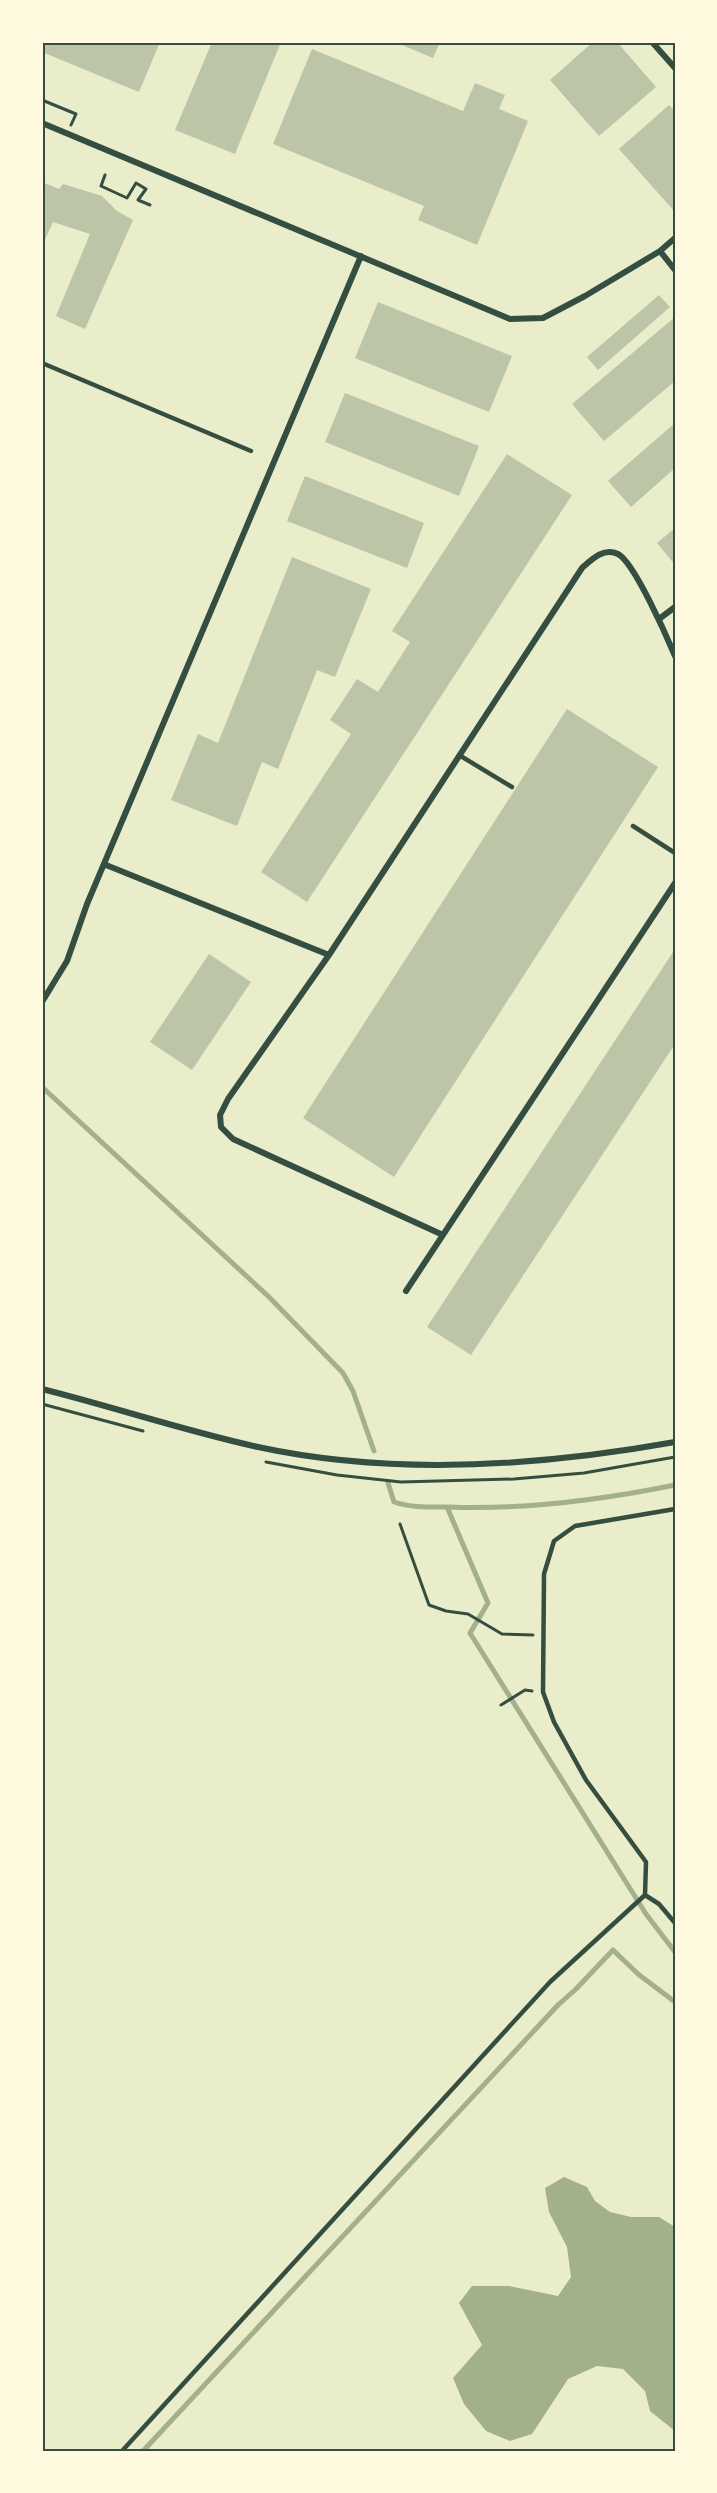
<svg xmlns="http://www.w3.org/2000/svg" width="717" height="2493" viewBox="0 0 717 2493" font-family="Overpass,sans-serif">
	<rect width="100%" height="100%" fill="#e9edc9"/>
	<path fill="#a3b18a" d="M564 2177 587 2187 595 2201 610 2212 631 2217H659L675 2227V2431L650 2411 645 2391 623 2369 597 2366 568 2379 532 2434 510 2441 486 2431 464 2404 453 2378 482 2345 459 2303 472 2286H509L558 2296 571 2277 567 2247 549 2212 545 2188Z"/>
	<g fill="none" stroke-linecap="round" stroke-linejoin="round">
		<path stroke="#a3b18a" stroke-width="5" d="M42 1087 268 1296 343 1373 353 1391 374 1451
			M388 1483 394 1502C412 1508 430 1507 449 1507 525 1510 601 1500 675 1485
			M447 1507 488 1603 470 1633 646 1914 675 1952
			M143 2451 558 2005 576 1989 613 1950 638 1974 675 2002"/>
	</g>
	<path fill="#bcc5a7" d="M42 42H160L139 92 42 52Z
		M212 42H281L235 154 175 130Z
		M395 42H440L433 58Z
		M593 42H617L656 87 599 136 550 80Z
		M312 49 463 111 475 83 505 95 499 109 528 121 477 245 418 220 424 206 273 144Z
		M669 105 675 111V212L619 149Z
		M42 182 59 189 63 184 102 196 117 211 133 220 85 329 56 316 90 234 53 222 42 246Z
		M659 295 670 307 598 370 587 357Z
		M378 302 512 356 489 412 355 358Z
		M675 317V381L604 441 572 404Z
		M345 393 479 446 459 496 325 442Z
		M675 423V468L631 507 608 481Z
		M507 454 572 495 307 902 261 872 351 734 330 720 357 679 378 692 410 642 392 631Z
		M305 476 424 523 407 568 287 521Z
		M675 528V565L657 543Z
		M292 557 371 589 335 677 317 670 278 769 262 762 237 826 171 800 198 734 218 743Z
		M567 709 658 767 394 1177 303 1118Z
		M675 949V1044L471 1355 427 1327Z
		M209 954 251 982 192 1070 150 1042Z"/>
	<g fill="none" stroke-linecap="round" stroke-linejoin="round">
		<path stroke="#344e41" stroke-width="3" d="M42 100 76 114 71 125
			M105 175 101 186 127 198 136 183 146 189 138 200 150 205
			M42 1404 143 1431
			M266 1462 337 1475 401 1482 514 1479 584 1473 675 1457
			M400 1524 429 1605 446 1611 468 1614 502 1634 533 1635
			M501 1705 525 1690 532 1691"/>
		<path stroke="#344e41" stroke-width="4.5" d="M42 363 251 451
			M459 755 512 787
			M633 826 675 853
			M645 1895 659 1904 675 1923
			M122 2451 550 1982 645 1895 646 1862 586 1780 554 1722 543 1692 544 1574 554 1541 575 1526 675 1509"/>
		<path stroke="#344e41" stroke-width="6" d="M652 42 675 68
			M42 123 510 319 543 318 585 296 660 251 675 238
			M660 251 675 270
			M659 619 675 607
			M106 865 329 955
			M42 1002 67 961 87 904 361 256
			M443 1235 233 1139 221 1127 220 1115 228 1099 329 955 582 568C592 559 604 547 618 554 634 562 667 637 675 656
			M406 1291 675 883
			M42 1389C114 1407 185 1431 258 1447 392 1476 541 1466 675 1442"/>
	</g>
	<rect width="717" height="2493" fill="none" stroke="#fefae0" stroke-width="87"/>
	<rect x="44" y="44" width="630" height="2406" fill="none" stroke="#344e41" stroke-width="2"/>
</svg>
